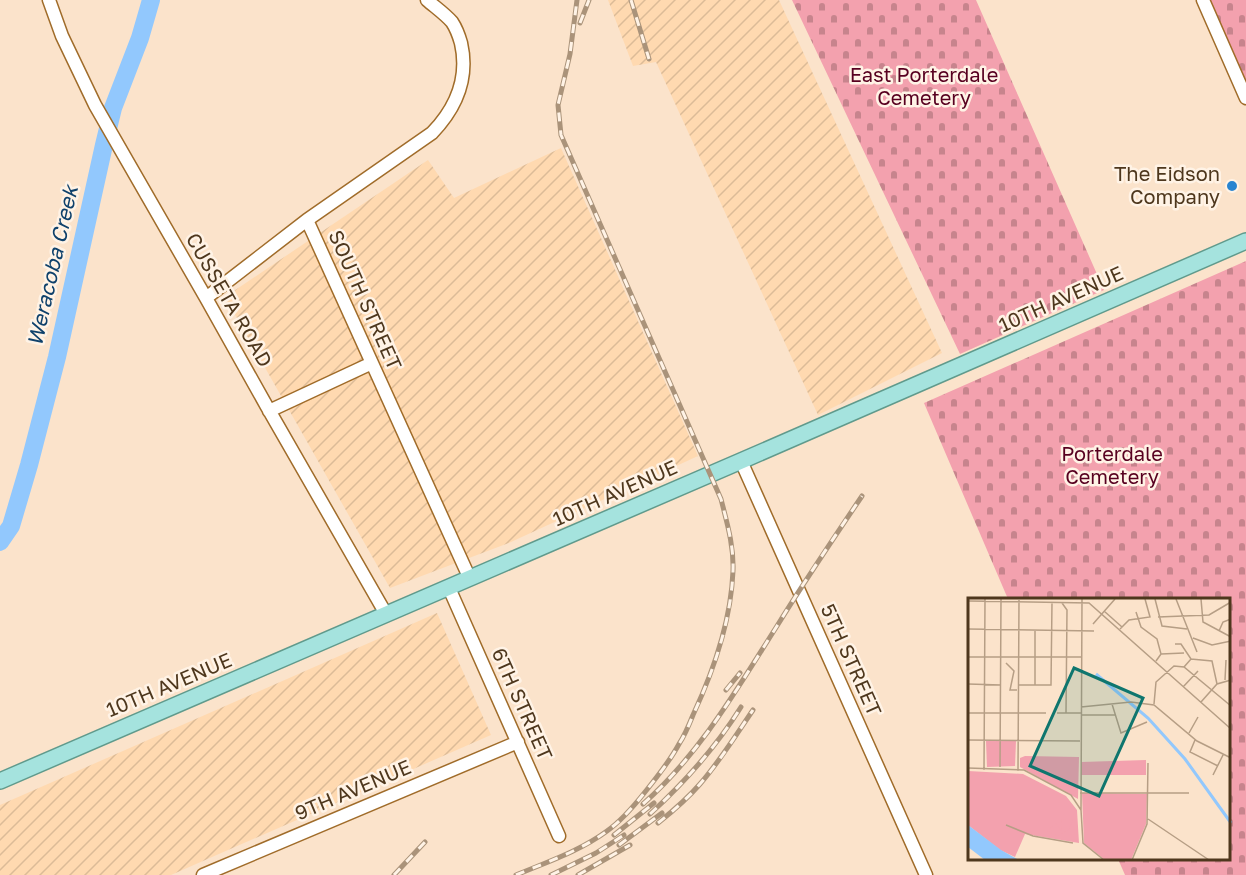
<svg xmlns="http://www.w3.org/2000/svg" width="1246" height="875" viewBox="0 0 1246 875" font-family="'Golos Text',sans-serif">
	<defs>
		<pattern id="industrial-furrows" width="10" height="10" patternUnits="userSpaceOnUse" patternTransform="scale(1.5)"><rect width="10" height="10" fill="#ffd9b0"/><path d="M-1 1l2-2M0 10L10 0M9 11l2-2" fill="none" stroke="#dcbb97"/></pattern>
		<pattern id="cemetery-stones" width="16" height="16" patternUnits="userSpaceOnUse" patternTransform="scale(1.5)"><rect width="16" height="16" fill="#f3a1ae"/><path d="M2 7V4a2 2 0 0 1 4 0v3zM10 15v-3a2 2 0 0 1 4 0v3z" fill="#c7848d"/></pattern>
	</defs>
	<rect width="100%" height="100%" fill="#fbe3cb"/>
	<path fill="url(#industrial-furrows)" d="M608 0H779L942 353 818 415 656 62 633 66Z
		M561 148 698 456 511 542 390 588 225 297 428 160 454 198Z
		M437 613 491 735 171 875H0V805Z"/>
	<path fill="url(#cemetery-stones)" d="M792 0H976L1104 290 960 354Z
		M1210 0H1246V83Z
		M1246 261V875H1125L1118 859 1230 858V599H1008L924 403Z"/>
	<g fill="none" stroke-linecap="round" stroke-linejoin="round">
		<path stroke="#92c8fd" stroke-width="18" d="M0 542 11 526 29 465 57 357 104 145 113 108 140 38 151 0"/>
		<g stroke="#a06c2a" stroke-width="15">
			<path id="minor" d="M49 0 62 36 95 105 206 298 266 405 386 614
				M1203 0 1246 98
				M307 220 470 579
				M206 298 307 220 432 133C456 108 469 78 461 43 459 36 456 28 452 22 445 14 435 7 427 0
				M269 411 372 363
				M741 461 926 875
				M449 588 559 836
				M203 875 518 742"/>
		</g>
		<g stroke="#609a8c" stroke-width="18">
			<path id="major" d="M0 781 741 461 1246 241"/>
		</g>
		<use href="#minor" stroke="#fff" stroke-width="12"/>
		<use href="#major" stroke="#a5e3de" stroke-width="15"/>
		<g stroke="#aa937a" stroke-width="5">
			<path id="rail" d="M631 0 649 59
				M580 23 589 0
				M726 690 740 673
				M643 804C700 754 737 689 777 626 804 582 833 539 862 496
				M650 814C685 782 716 747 741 707
				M658 823C673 811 688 798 700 784 720 761 736 735 753 710
				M614 835 654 803
				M619 845 662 813
				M394 875 425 842
				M516 875C547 862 580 851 607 831 621 821 634 806 645 792 657 777 670 761 679 744 685 735 689 725 693 715 714 670 731 621 733 571 734 546 727 523 721 499L561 135 558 105 570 54 577 0
				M551 875 596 853 624 835
				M578 875 630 845"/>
		</g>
		<use href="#rail" stroke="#fff3e6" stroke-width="3" stroke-dasharray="9" stroke-linecap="butt"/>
	</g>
	<circle fill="#2884d0" stroke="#fff3e6" stroke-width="2" cx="1232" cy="186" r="6"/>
	<g text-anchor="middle" stroke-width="5" stroke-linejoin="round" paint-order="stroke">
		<g font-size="20" fill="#580020" stroke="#fff3e6">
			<text x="924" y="82">East Porterdale<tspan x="924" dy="23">Cemetery</tspan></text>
			<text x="1112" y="461">Porterdale<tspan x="1112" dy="23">Cemetery</tspan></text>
		</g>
		<g font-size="20" fill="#4e371d" stroke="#fff3e6" text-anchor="end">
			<text x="1220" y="181">The Eidson<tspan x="1220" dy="23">Company</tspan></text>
		</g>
		<g font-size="20" fill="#4e371d" stroke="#fff3e6">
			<text transform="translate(1061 299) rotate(-24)" y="7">10TH AVENUE</text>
			<text transform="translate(229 300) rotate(60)" y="7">CUSSETA ROAD</text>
			<text transform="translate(365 300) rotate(66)" y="7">SOUTH STREET</text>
			<text transform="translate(615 493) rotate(-24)" y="7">10TH AVENUE</text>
			<text transform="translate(851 660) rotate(66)" y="7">5TH STREET</text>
			<text transform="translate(169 685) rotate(-23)" y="7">10TH AVENUE</text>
			<text transform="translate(522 704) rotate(66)" y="7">6TH STREET</text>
			<text transform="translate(353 790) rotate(-23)" y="7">9TH AVENUE</text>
		</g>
		<g font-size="21" font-style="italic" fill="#0f416b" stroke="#fff3e6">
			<text transform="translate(53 266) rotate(-77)" y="7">Weracoba Creek</text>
		</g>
	</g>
	<g transform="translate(968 598)">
		<rect width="262" height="262" fill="#fbe3cb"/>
		<path d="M18 143H48L47 168 19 169Z" fill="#f3a1ae"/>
		<path d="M57 158 111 159 110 201 52 169V160ZM178 162V177H113V164ZM114 195 179 196 178 226 163 262H137L116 245Z" fill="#f3a1ae"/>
		<path d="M0 173 55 176 98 198 109 212 111 245 57 236 47 259 32 252 0 227Z" fill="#f3a1ae"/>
		<path d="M94 221 105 222 101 231 90 238 79 233 88 225 93 233Z" fill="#f3a1ae"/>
		<path d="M0 227 33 252 51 262H17L0 249Z" fill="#92c8fd"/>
		<path fill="none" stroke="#92c8fd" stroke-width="3" d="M128 76 180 120 217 161 263 225"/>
		<path fill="none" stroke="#b69e85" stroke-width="1.5" d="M187 1 194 28 219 31M208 1 229 54M233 1 235 24 263 39M0 3 121 5 263 131M94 5 99 12 98 115M136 13 154 29M168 14 173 29 189 41 193 56 188 63M190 19 241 17 263 4M125 26 147 1M0 31 126 33M152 31 161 22 182 19 177 1M251 33 255 24 263 21M225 40 244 47 263 43M207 46H213L223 61M193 56 216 55M0 59H113M38 65 46 73 42 92H49M216 69 223 61 244 63 249 86M257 82 258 62M0 86 33 87M50 87H83L84 4M67 87V32M215 89 230 73M233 104 249 86 263 82M144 106 153 135 179 124M186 106 188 84 206 68 216 69 263 108M113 109 163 104 186 107 229 143 263 160M0 115H78M89 115H113M113 117H147M221 135 230 119M0 142 112 143M227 142 222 154 250 168M32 169 33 1M0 170 56 172 103 197 113 212 115 245 136 262M16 172 17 1M50 173 51 2M245 177 255 157M112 195H221M113 212 114 1M180 221 241 262M38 227 65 238 105 245M164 262 179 226 180 165"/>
		<path fill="#0f766e" fill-opacity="0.15" stroke="#0f766e" stroke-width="3" d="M106 70 175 100 131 198 62 168Z"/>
		<rect width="262" height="262" fill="none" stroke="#4e371d" stroke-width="3"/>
	</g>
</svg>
